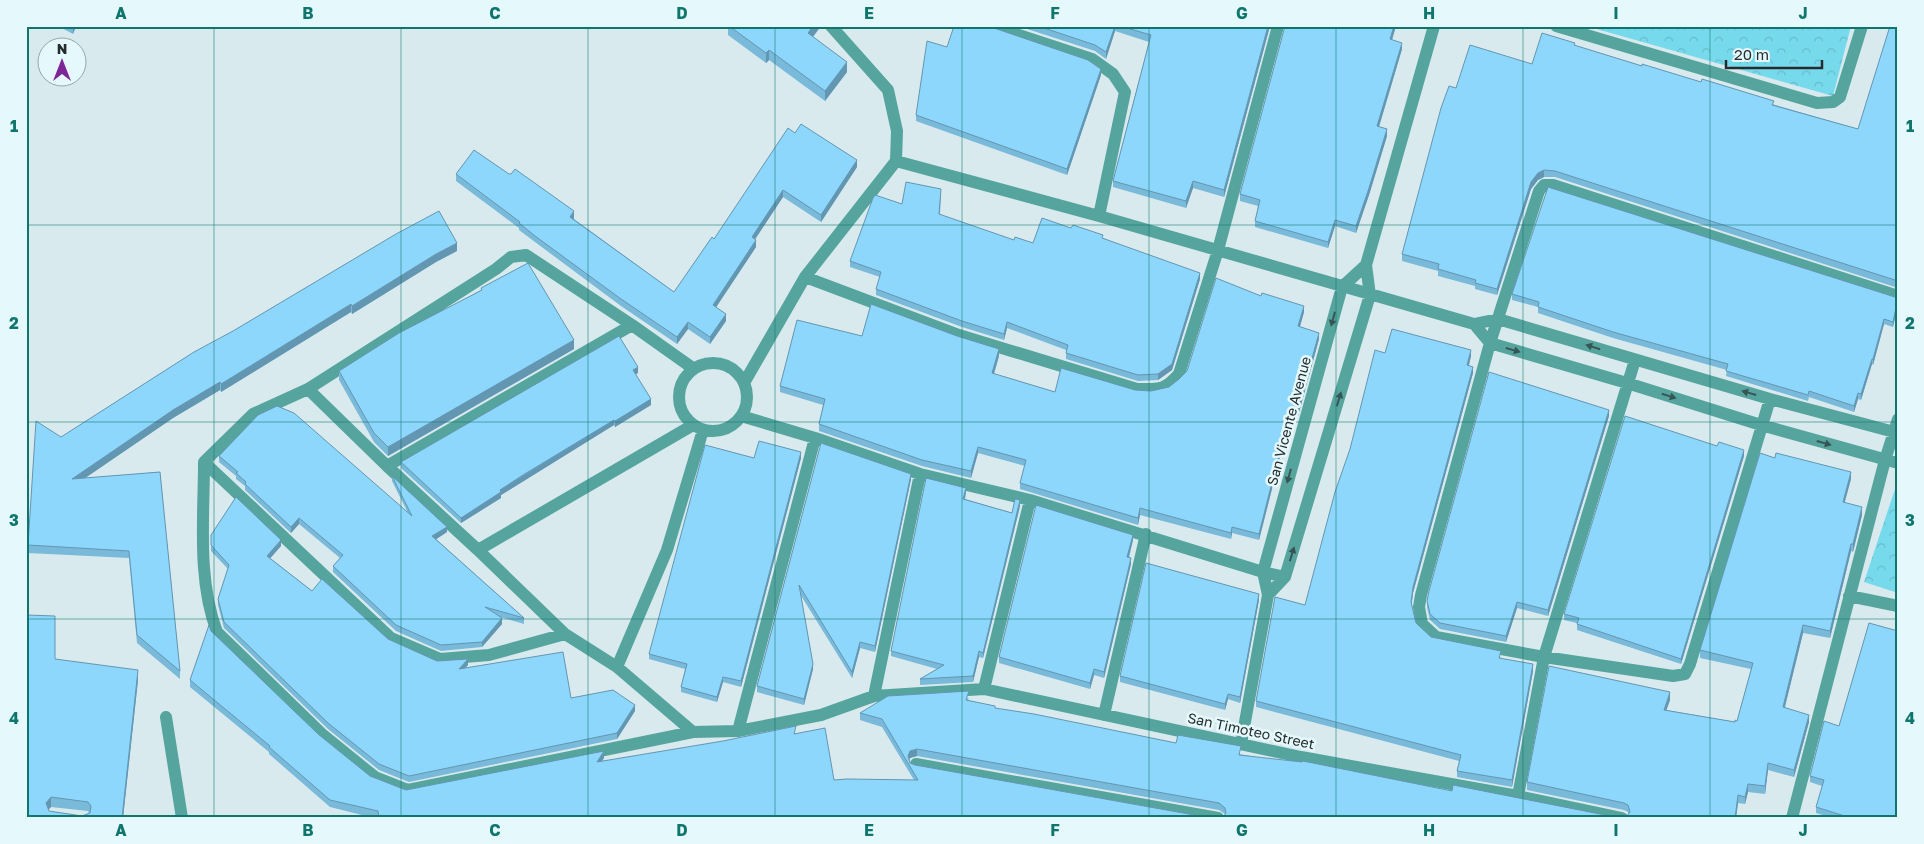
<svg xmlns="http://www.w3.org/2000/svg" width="1924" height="844" viewBox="0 0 1924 844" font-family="'Golos Text',sans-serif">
	<defs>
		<pattern id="park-crowns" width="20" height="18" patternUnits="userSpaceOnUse" patternTransform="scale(1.25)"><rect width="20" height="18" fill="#77daec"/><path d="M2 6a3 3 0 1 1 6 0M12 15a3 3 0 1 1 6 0" fill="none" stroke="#67bbcb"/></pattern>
	</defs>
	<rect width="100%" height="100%" fill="#d8eaee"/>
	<path fill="url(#park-crowns)" d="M1586 26H1851L1833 96Z
		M1898 480V593L1864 582Z"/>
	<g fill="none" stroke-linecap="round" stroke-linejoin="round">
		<path stroke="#56a49e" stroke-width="12" d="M991 26 1092 59 1113 74 1125 92 1099 216
			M1556 26 1817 103 1833 102 1840 97 1862 26
			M896 161 1099 216 1474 324 1498 319 1770 399 1898 433
			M805 277 959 335 1137 389C1159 389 1164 391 1179 374L1218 250 1278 26
			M1474 324 1490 343 1627 383 1761 425 1898 463
			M679 397a34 34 0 1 1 68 0a34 34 0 1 1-68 0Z
			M694 369 632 325 526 255 511 257 496 269 308 389 253 414 204 462C204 517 197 579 217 632L323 735 375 777 408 790 693 732 738 731 821 715 874 696 920 474
			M744 383 805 277 896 161 897 131 888 90 831 26
			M308 389 387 466 478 550 565 634 617 667 693 732
			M1770 399 1690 664 1685 674 1673 676 1544 657 1436 637 1422 624 1419 607 1421 595 1490 343 1539 191 1544 185H1553L1898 296
			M741 416 815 438 920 474 1030 500 1263 572 1285 577
			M204 462 391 638 440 659 489 655 565 634
			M387 466 632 325
			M478 550 693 425
			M1268 595 1285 577 1370 295 1366 265 1434 26
			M1849 596 1898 606
			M617 667 667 550 703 430
			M984 689 1030 500
			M874 696 984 689 1301 757 1518 796 1622 818
			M1104 715 1146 534
			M166 717 182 818
			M738 731 815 438
			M1241 744 1268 595 1263 572 1342 287 1366 265
			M916 764 1218 818
			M1518 796 1544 657 1635 360
			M1792 818 1885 460 1898 419"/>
	</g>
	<path fill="#79b9da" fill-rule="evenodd" d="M58 26H76L73 34Z
		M728 26H821L813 37 847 72 825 101 769 60 766 63 728 35Z
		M1018 26H1270L1224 197 1193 188 1186 208 1113 187V181L1149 42 1115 31 1106 59 1095 51Z
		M1396 26 1392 40 1402 49 1379 127 1387 136 1369 195 1356 233 1335 226 1328 248 1255 227V221L1258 206 1240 201V194Z
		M1898 26V288L1555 177H1544L1538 180 1531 189 1497 295 1475 289V286L1438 276V271L1402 261V254L1456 88 1532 64 1575 46 1642 66 1858 129Z
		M988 27 1101 75 1067 175 916 121V115L947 47Z
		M795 133 857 167 821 222 783 197 755 239 756 247 716 307 726 321 710 344 688 329 677 344 621 306 535 242 519 230V228L456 181V174H509L574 218V219L674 292Z
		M941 195 940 215 1014 240 1033 243 1071 228 1103 238 1200 279 1172 370 1158 380 1138 381 1066 359V350L1007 328 1004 340 962 327 876 295V289L880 277 850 267V261L902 204Z
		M457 251 436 262 352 314 351 312 221 392 220 390 173 418 85 478 160 472 180 671V679L137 643 129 558 28 553V545L61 437Z
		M481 288 574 349 388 456 374 442 339 380V371L481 290Z
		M1512 294 1898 304 1893 327 1884 324 1873 365 1872 364 1861 400 1858 399 1854 412 1809 397 1808 401 1726 376 1727 370 1613 338 1538 313V307L1512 300Z
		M1304 312 1300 327 1319 339 1298 416 1291 414 1259 540 1232 533 1231 539 1140 515 1138 525 1020 489V483L1025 466 978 453 971 478 922 466 819 431V424L823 405 780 392V386L862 336 999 356 994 374 1055 392 1151 391 1169 387Z
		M1385 353 1471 356 1469 366 1473 373 1413 593 1412 604 1416 623 1431 637 1501 657 1500 658 1533 671 1512 787 1457 777V771L1459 761 1256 707V701L1305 605Z
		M638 373 635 374 651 405 615 427 614 425 501 495V498L461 523 401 468V462Z
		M1609 416 1548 616 1517 608 1506 642 1440 629 1430 620 1427 607V601Z
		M821 443 911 479 875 652 860 648 852 678 800 594 813 669 804 705 757 692V686Z
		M219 456 407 511 392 481V476L447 532 436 539 524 618V624L500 617 502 624 482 647 441 651 396 631 333 572V566L340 558 299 524 291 533 245 490V486L236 479V476L219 462Z
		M1744 456 1681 664 1577 630V623L1564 620V614Z
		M754 458H801L741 687 723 682 717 702 681 692V687L685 669 649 659V654Z
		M1775 458 1851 479 1844 502 1862 515 1853 552 1851 551 1830 638 1803 633 1785 707 1809 722 1794 777 1768 770 1765 794 1748 792 1745 804 1738 803 1736 818H1625L1628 814V812L1624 810 1527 790V782L1670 700 1666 710 1735 722 1737 721 1751 669 1700 658V650Z
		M966 493 965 499 1012 513 1020 506 983 658 979 657 973 682 920 685V679L937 669 891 656V651Z
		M211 535 281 546 270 558 312 591 388 639 437 661 468 665 465 668 571 698 635 711 617 739 409 782 379 770 328 729 224 628 218 605V599L228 569 211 551Z
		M1133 540 1129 558 1131 564 1104 678 1094 675 1090 689 999 663V657Z
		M1259 600 1240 703 1228 699 1225 710 1120 682V676Z
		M211 631 318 734 370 776 406 790 604 758 602 761 796 734 834 780H914L882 727 860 720V713L969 698 968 700 995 708 1176 743 1452 791 1225 814 1219 810 917 756 910 758 909 760 910 763 915 765 1211 818H374L330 807 269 754V752L190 687V680Z
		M55 659 138 680 123 818H26ZM51 807 88 811 89 813 82 816 49 811V809Z
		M1824 721 1898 818H1832L1816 813V807L1822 786 1810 782V776Z"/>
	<path fill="#6396b1" d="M73 26H76L73 34Z
		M813 26H821L808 43V33Z
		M1115 26V31L1106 59V52Z
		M1268 26H1270L1224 197V190Z
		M1394 26H1396L1390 46V39Z
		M1402 43V49L1377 133V126Z
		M769 50V60L766 63V53Z
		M847 62V72L825 101V91Z
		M1101 69V75L1067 175V169Z
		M1387 129V136L1369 195 1356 233V226Z
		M857 160V167L821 222V215Z
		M1544 170V177L1538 180 1531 189 1497 295V289L1531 182 1538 173Z
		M1193 181V188L1186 208V201Z
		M783 190V197L752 244V237Z
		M574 211V218L570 224V217Z
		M1335 220V226L1328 248V242Z
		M756 240V247L713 312V305Z
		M457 243V251L436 262 352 314V306L436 254Z
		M1200 273V279L1172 370 1158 380V374Z
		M1898 298V304L1893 327V322Z
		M351 304V312L221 392V384Z
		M1304 306V312L1298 333V326Z
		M726 314V321L710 344V337Z
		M1884 319V324L1873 365V359Z
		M688 322V329L677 344V337Z
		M1007 322V328L1004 340V334Z
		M1319 333V339L1298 416V409Z
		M574 340V349L388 456V447Z
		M999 349V356L992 380V373Z
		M1471 350V356L1467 371V365Z
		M1872 359V364L1861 400V394Z
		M638 367V373L633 376V370Z
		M1473 367V373L1413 593 1411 608 1413 587Z
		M220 382V390L173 418 72 487V479L173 410Z
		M1858 393V399L1854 412V406Z
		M651 399V405L615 427V421Z
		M1291 407V414L1259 540V534Z
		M1609 410V416L1548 616V610Z
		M614 420V425L501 495V498L461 523V518L500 490Z
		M978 447V453L971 478V471Z
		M1744 450V456L1681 664V659Z
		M801 452V458L741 687V681Z
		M1851 472V479L1843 509V502Z
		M911 474V479L875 652V646Z
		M966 488V493L963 505V499Z
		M1020 500V506L983 658V653Z
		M1862 507V515L1853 552V544Z
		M1140 508V515L1138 525V518Z
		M299 518V524L291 533V527Z
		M447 527V532L432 542V536Z
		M1232 527V533L1231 539V533Z
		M1133 535V540L1127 563V557Z
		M281 540V546L267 562V556Z
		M1851 544V551L1830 638V631Z
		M1131 558V564L1104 678V672Z
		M1259 594V600L1240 703V697Z
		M1517 602V608L1506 642V636Z
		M502 618V624L482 647V642Z
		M1803 625V633L1783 714V707Z
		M860 642V648L852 678V672Z
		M979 651V657L973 682V676Z
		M468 659V665L459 675V669Z
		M813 664V669L804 705V699Z
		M1533 664V671L1512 787V780Z
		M1094 669V675L1090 689V683Z
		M138 670V680L123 818H122Z
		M723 677V682L717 702V697Z
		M1670 692V700L1664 717V710Z
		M1228 694V699L1225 710V704Z
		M635 705V711L617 739V733Z
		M1809 715V722L1794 777V770Z
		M917 749V756L910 758 908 763V756L910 751Z
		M604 751V758L597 769V762Z
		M1768 763V770L1765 794V786Z
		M1748 784V792L1745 804V797Z
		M1738 795V803L1736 818H1735Z
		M51 797V807L46 812V803Z"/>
	<path fill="#8dd7fd" stroke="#6396b1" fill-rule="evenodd" d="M729 26H813L808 33 847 62 825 91 769 50 766 53Z
		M954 26H988L1088 60 1101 69 1067 169 916 115 927 41 947 47Z
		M1038 26H1115L1106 52 1095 45Z
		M1120 26H1268L1224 190 1193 181 1186 201 1113 181 1151 35Z
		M1285 26H1394L1390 39 1402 43 1377 126 1387 129 1369 188 1356 226 1335 220 1328 242 1255 221 1260 200 1240 194Z
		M1890 26H1898V281L1555 171 1544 170 1538 173 1531 182 1497 289 1475 283 1476 280 1438 269 1439 264 1402 254 1441 108 1449 86 1456 88 1470 45 1532 64 1542 33 1575 43 1574 45 1642 66V64L1701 82 1702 79 1774 101 1772 105 1858 129Z
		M801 124 857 160 821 215 783 190 752 237 756 240 713 305 726 314 710 337 688 322 677 337 621 299 535 236 519 223 520 222 456 174 474 150 509 174H511L515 169 574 211 570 217 674 292 712 237 714 239 788 128 795 133Z
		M906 182 941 189 939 214 1014 240 1015 237 1033 243 1042 218 1071 228 1073 225 1103 235 1102 238 1200 273 1172 364 1158 374 1138 375 1066 353 1068 345 1007 322 1004 334 962 321 876 289 881 272 850 261 873 198 875 195 902 204Z
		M1548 187 1898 298 1893 322 1884 319 1873 359H1872L1861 394 1858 393 1854 406 1809 391 1808 395 1726 371 1728 364 1613 332 1538 307 1539 302 1512 294Z
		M439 211 457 243 436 254 352 306 351 304 221 384 220 382 173 410 72 479 160 472 180 671 137 635 129 551 28 545 36 421 61 437 194 352 233 331 396 234Z
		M528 263 574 340 388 447 374 433 339 371 399 333 482 290 481 288Z
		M1216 278 1261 296 1262 293 1304 306 1298 326 1319 333 1298 409 1291 407 1259 534 1232 527 1231 533 1140 508 1138 518 1020 483 1026 460 978 447 971 471 922 460 819 424 825 399 780 386 797 320 862 336 871 304 957 336 999 349 992 373 1055 392 1061 368 1135 390 1151 391 1169 387 1179 379 1187 371Z
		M1392 329 1471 350 1467 365 1473 367 1413 587 1411 602 1416 623 1431 637 1501 651 1499 658 1533 664 1512 780 1457 771 1461 755 1256 701 1275 597 1305 605 1335 492 1350 449 1375 350 1385 353Z
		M619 336 638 367 633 370 651 399 615 421 614 420 523 475 500 490 501 492 461 518 401 462Z
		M1489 372 1609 410 1548 610 1517 602 1506 636 1440 623 1430 614 1427 601 1429 591Z
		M277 406 294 413 412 516 392 476 447 527 432 536 524 618 485 607 502 618 482 642 441 645 396 625 333 566 343 555 299 518 291 527 245 484 246 482 236 473 238 472 219 456 258 415Z
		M1625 416 1717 446 1719 442 1744 450 1681 659 1577 624 1579 618 1564 614Z
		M759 441 801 452 741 681 723 677 717 697 681 687 687 664 649 654 705 445 754 458Z
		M821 443 911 474 875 646 860 642 852 672 799 585 813 664 804 699 757 686Z
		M1760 453 1775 458 1776 453 1851 472 1843 502 1862 507 1853 544H1851L1830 631 1803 625 1783 707 1809 715 1794 770 1768 763 1765 786 1748 784 1745 797 1738 795 1735 818H1625L1630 812 1628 805 1624 803 1527 782 1549 666 1670 692 1664 710 1735 722V720L1737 721 1753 663 1700 650Z
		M926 478 966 488 963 499 1012 513 1015 499 1020 500 983 653 979 651 973 676 920 679 944 665 891 651Z
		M236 497 281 540 267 556 312 591 322 579 388 639 437 661 468 659 459 669 563 652 571 698 613 690 635 705 617 733 409 776 379 764 328 723 224 622 218 599 229 565 211 545V535Z
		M1036 505 1133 535 1127 557 1131 558 1104 672 1094 669 1090 683 999 657Z
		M1146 563 1259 594 1240 697 1228 694 1225 704 1120 676Z
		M26 615 55 616V659L138 670 122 818H26ZM51 797 88 802 91 806 90 813 82 816 49 811 46 803Z
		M1869 623 1898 631V818H1851L1816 807 1824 780 1810 776 1824 721 1839 726Z
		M209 625 211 631 318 734 370 776 406 790 604 751 597 762 723 741 796 726 794 734 825 728 834 780 847 779 918 780 882 719 860 713 888 696 969 691 966 700 995 706V708L1034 714 1176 743 1178 735 1241 746 1239 755 1302 762 1303 761 1452 791 1453 785 1620 818H1222L1226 813 1225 808 1219 803 917 749 910 751 908 756 910 763 915 765 1211 818H379L378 811 330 800 269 747 270 746 190 680Z"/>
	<defs><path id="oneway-solid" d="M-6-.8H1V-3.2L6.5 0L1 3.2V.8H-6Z" transform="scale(1.25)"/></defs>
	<g fill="#365655">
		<use href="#oneway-solid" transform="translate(1333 319) rotate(105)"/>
		<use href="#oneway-solid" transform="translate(1593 347) rotate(-163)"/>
		<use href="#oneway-solid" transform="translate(1513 350) rotate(16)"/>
		<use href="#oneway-solid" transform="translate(1749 393) rotate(-164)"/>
		<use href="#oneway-solid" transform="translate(1669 396) rotate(17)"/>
		<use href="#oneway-solid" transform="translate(1339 399) rotate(-73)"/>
		<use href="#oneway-solid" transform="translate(1824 443) rotate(16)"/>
		<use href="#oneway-solid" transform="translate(1289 476) rotate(105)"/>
		<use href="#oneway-solid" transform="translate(1292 554) rotate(-73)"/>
	</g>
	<path fill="none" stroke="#0f766e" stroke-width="1" stroke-opacity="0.55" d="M214 26V818M401 26V818M588 26V818M775 26V818M962 26V818M1149 26V818M1336 26V818M1523 26V818M1710 26V818M26 225H1898M26 422H1898M26 619H1898"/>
	<g text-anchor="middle" stroke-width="5" stroke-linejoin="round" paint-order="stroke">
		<g font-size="14" fill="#252c2d" stroke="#e5f8fb">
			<text transform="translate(1289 421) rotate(-75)" y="5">San Vicente Avenue</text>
			<text transform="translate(1251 731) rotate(12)" y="5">San Timoteo Street</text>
		</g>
	</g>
	<rect width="1924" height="844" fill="none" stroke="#e5f8fb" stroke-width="55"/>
	<g transform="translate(62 62)"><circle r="24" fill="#e5f8fb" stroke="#98a6a9"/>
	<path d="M0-4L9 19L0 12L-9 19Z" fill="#7d2695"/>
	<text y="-8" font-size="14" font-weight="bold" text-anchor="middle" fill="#252c2d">N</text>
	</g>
	<path d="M1726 60v8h96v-8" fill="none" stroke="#252c2d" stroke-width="2.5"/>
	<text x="1734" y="60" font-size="15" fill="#252c2d" stroke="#e5f8fb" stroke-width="4" paint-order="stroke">20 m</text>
	<rect x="28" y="28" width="1868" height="788" fill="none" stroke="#0f766e" stroke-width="2"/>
	<g font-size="16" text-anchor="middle" font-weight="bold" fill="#0f766e">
		<text x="121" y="19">A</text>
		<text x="308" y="19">B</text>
		<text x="495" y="19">C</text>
		<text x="682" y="19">D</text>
		<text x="869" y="19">E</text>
		<text x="1055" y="19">F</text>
		<text x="1242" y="19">G</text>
		<text x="1429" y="19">H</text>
		<text x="1616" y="19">I</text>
		<text x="1803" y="19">J</text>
		<text x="14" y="132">1</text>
		<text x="1910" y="132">1</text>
		<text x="14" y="329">2</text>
		<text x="1910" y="329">2</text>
		<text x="14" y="526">3</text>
		<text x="1910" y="526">3</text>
		<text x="14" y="724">4</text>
		<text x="1910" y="724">4</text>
		<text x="121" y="836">A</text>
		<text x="308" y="836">B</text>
		<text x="495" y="836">C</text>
		<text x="682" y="836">D</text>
		<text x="869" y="836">E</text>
		<text x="1055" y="836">F</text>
		<text x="1242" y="836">G</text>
		<text x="1429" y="836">H</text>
		<text x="1616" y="836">I</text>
		<text x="1803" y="836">J</text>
	</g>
</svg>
